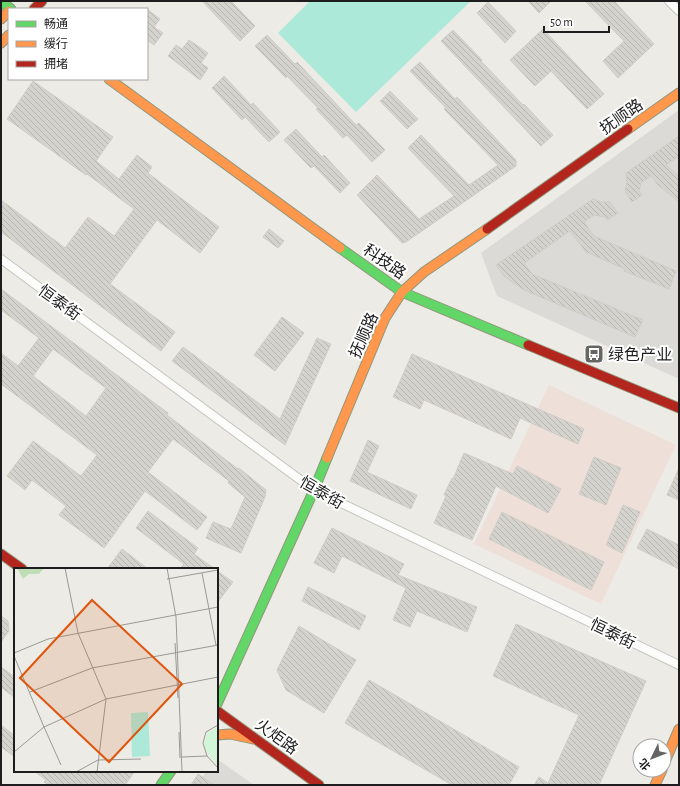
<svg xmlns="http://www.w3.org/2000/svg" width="680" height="786" viewBox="0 0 680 786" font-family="'Alegreya Sans','Noto Sans SC',sans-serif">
	<defs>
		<pattern id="building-back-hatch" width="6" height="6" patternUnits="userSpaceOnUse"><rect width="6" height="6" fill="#d5d3cd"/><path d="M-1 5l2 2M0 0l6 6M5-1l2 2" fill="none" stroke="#b6b5b0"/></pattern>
	</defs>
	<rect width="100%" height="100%" fill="#ecebe5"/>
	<path fill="#dbdad7" d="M679 110V379L497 296 481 253Z
		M217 759 254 785H196L207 771H217Z"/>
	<path fill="#efdfd9" d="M549 385 676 445 601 604 474 544Z"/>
	<path fill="#ace9d9" d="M310 1H471L356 112 278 33Z"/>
	<path fill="url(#building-back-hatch)" stroke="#cfcdc6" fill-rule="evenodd" d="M202 1H231L255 26 240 41Z
		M528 1H551L539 13Z
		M585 1H614L654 44 618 78 603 61 624 41Z
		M488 2 516 31 505 43 477 13Z
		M147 9 160 19 154 27 163 33 154 45 147 40Z
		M543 29 604 94 587 109 551 71 535 86 510 60Z
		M453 30 482 60 481 61 523 105 524 104 553 135 541 146 441 41Z
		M267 35 295 64 297 62 356 125 359 123 385 150 372 162 347 135 343 138 316 109 318 108 287 76 286 78 255 46Z
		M189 40 208 53 201 63 208 68 200 80 168 56 176 45 182 49Z
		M420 62 455 99 457 97 516 160V166L406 242 402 243 357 195 377 175 419 219 454 196 408 148 421 135 469 185 498 165 444 109 446 108 410 71Z
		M224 76 251 105 253 103 280 132 269 142 245 117 242 120 212 88Z
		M33 81 113 137 96 161 119 179 137 155 152 167 148 173 219 227 200 253 157 220 110 284 175 332 161 351 1 232V200L65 248 88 217 114 236 134 209 87 174 86 175 7 119Z
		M390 91 418 119 407 129 380 101Z
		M296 129 322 157 324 155 350 183 340 193 314 166 311 168 284 140Z
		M679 136V156L666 165 679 176V202L658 185 651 176 641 183 639 191 642 195 632 202 625 191 627 183 626 173Z
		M593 199 601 202H610L618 213 607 220 605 217 594 215 584 222 594 236 676 271 669 289 624 271 625 269 586 252 570 231 524 263 532 274 643 320 635 337 524 290 504 276 496 265Z
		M269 229 284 241 278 248 263 237Z
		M1 289 168 413 167 415 238 469 239 468 261 486 266 490 265 497 241 553 206 538 213 522 231 529 245 497 228 483 229 481 173 439 148 472 207 517 197 530 145 491 104 548 59 515 66 506 32 480 25 490 7 476 33 441 81 476 97 455 1 384V353L18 366 39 338 1 310ZM53 349 106 388 86 416 33 376Z
		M282 317 304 333 275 371 254 355Z
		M317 338 331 344 285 445 172 361 183 347 280 419Z
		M412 354 584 429 578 444 520 418 511 439 424 400 420 409 393 397Z
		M368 440 379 446 367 472 417 495 411 509 350 481Z
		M464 453 513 474 517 466 561 489 548 513 496 486 472 540 434 523 446 496 444 495 452 478 453 479Z
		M594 457 621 468 606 505 579 494Z
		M679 468V500L667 495Z
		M623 505 640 512 622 553 606 545Z
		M148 511 198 548 194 554 215 569H180L184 564 136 528Z
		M502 512 604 562 591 590 489 539Z
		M332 528 404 564 398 575 477 607 467 632 417 611 410 627 393 620 406 588 342 556 334 573 314 563Z
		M647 529 679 545V569L637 548Z
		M122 549 148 569H107Z
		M217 571 233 582 217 603Z
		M308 587 366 616 359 630 302 601Z
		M1 616 8 621 9 631 1 642Z
		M516 624 646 681 599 785H534L539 777 548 783 579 715 493 676Z
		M299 626 356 660 324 713 286 690 277 670Z
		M1 667 15 677V698L1 687Z
		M369 680 519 767 509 785H452L345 723Z
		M1 725 15 736V757L1 747Z
		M34 771H135L125 785H49L44 782 46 780Z
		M198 774 214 785H191Z"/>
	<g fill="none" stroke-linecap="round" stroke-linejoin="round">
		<g stroke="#c4c4c1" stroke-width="10">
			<path id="street" d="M669 1 679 11
				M1 259 314 490 679 665"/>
		</g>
		<g stroke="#90967c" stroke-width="11">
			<path id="fast" d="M1 1 11 9
				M340 248 402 292 528 345
				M217 704 314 490 327 458
				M161 785 171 771"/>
		</g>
		<g stroke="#90967c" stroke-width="11">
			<path id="slow" d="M1 19 9 11
				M1 43 9 35
				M109 79 340 248
				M628 129 679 93
				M327 458 385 318 402 292 424 272 487 229
				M217 735 230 734 253 739
				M664 764 679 729
				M655 785 662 770"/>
		</g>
		<g stroke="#90967c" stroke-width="11">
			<path id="jam" d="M34 9 42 1
				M487 229 628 129
				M528 345 679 408
				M1 554 22 569
				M217 711 319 785"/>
		</g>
		<use href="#street" stroke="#fcfcfb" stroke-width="8"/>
		<use href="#fast" stroke="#63d668" stroke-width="9"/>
		<use href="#slow" stroke="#ff974d" stroke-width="9"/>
		<use href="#jam" stroke="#b3261e" stroke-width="9"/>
	</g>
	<defs>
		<g id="bus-square" transform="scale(1)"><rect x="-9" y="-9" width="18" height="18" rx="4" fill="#656563" stroke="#fff"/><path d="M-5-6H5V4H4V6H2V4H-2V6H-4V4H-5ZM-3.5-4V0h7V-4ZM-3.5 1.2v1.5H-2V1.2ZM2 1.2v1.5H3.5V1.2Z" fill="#fff"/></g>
	</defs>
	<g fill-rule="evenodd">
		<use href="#bus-square" x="594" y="354"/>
	</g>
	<g text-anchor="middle" stroke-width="4" stroke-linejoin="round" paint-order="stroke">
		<g font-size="16" fill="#1d1d1d" stroke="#fff">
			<text transform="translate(621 116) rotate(-35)" y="6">抚顺路</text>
			<text transform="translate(385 261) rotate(35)" y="6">科技路</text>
			<text transform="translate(60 302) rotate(36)" y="6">恒泰街</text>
			<text transform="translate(363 335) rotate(-66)" y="6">抚顺路</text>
			<text transform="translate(322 492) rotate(30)" y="6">恒泰街</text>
			<text transform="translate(613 633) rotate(26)" y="6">恒泰街</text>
			<text transform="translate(277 736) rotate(36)" y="6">火炬路</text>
		</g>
		<g font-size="16" fill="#1d1d1d" stroke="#fff" text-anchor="start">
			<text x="608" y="360">绿色产业</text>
		</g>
	</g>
	<g transform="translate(14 568)">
		<rect width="204" height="204" fill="#ecebe5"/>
		<path d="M3 0H30L25 6H15L9 11Z" fill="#bfdeb7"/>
		<path d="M204 160V198L190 179 193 165Z" fill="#d0f6d7"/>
		<path d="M134 144 136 188 118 189 117 145Z" fill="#ace9d9"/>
		<path fill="none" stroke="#999995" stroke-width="1" d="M51 0 64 65 92 131 83 204M153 0 162 49 168 204M188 5 202 77M153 11 204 2M161 75 164 130M0 85 34 71 204 39M0 88 30 159M16 124 78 100 204 77M204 157 192 164 189 175 193 188 204 200M30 159 47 197M165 164 166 190M0 184 30 159 92 131 204 109M168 189 193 188M62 204 84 192 127 191"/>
		<path fill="#de560d" fill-opacity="0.15" stroke="#de560d" stroke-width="2" d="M78 32 168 116 95 194 6 110Z"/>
		<rect width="204" height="204" fill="none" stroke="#1d1d1d" stroke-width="2"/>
	</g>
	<rect width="680" height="786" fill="none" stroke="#1d1d1d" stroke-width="4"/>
	<rect x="8" y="8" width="140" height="72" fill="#ffffff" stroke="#a5a5a5"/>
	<rect x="16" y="21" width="20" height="6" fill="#63d668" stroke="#a5a5a5"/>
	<text x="44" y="28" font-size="12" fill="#1d1d1d">畅通</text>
	<rect x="16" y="41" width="20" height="6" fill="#ff974d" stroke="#a5a5a5"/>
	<text x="44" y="48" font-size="12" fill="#1d1d1d">缓行</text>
	<rect x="16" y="61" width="20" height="6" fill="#b3261e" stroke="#a5a5a5"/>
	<text x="44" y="68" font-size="12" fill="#1d1d1d">拥堵</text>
	<g transform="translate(652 758) rotate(227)"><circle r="19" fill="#ffffff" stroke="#a5a5a5"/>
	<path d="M0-3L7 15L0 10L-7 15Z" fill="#656563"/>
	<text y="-6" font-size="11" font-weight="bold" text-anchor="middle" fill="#1d1d1d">北</text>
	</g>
	<path d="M544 26v6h65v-6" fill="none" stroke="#1d1d1d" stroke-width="2"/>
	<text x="550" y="26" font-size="12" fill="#1d1d1d" stroke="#ffffff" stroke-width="3" paint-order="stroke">50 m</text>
</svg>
